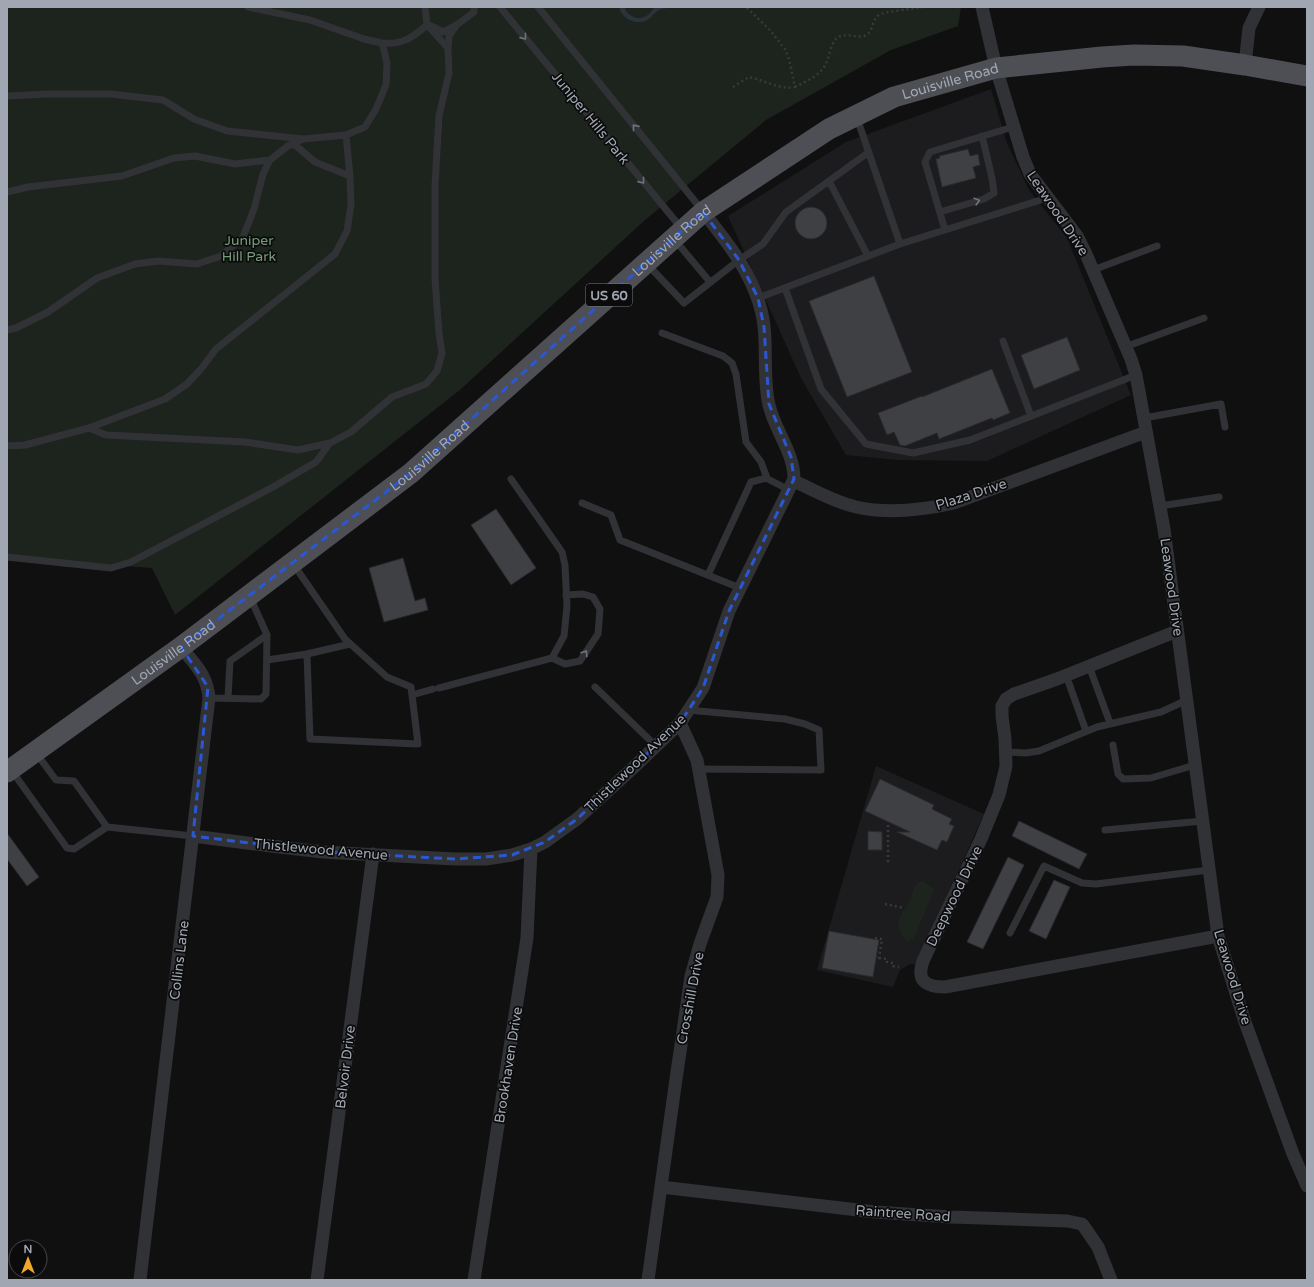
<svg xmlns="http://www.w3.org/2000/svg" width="1314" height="1287" viewBox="0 0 1314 1287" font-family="'Varela Round',sans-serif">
	<rect width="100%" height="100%" fill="#101011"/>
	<path fill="#1c1c1e" d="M991 89 1007 143 1029 190 1067 238 1131 395 987 461 898 460 846 455 801 378 728 216 846 142Z
		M876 766 984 814 916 964H910L900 970 893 987 817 970Z"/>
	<path fill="#1c241d" d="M7 7H961L958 26 891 50 766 120 645 220 461 389 175 615 152 568 7 557Z
		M923 881 934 889 914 939 907 941C904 937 899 933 899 928 897 918 905 908 910 900 914 893 912 883 923 881Z"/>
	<path fill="#2a3339" d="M619 7H624C628 17 640 22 649 14 651 12 653 8 656 7 661 5 669 7 675 7 670 8 663 8 659 10 654 12 652 18 647 20 636 26 622 19 619 7Z"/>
	<path fill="#3f4044" stroke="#2a2a2d" d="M968 149 970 156 978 154 980 165 973 167 976 178 942 187 936 159 940 158 939 156Z
		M795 223a16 16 0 1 1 32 0a16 16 0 1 1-32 0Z
		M874 276 912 372 847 397 809 301Z
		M1067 337 1080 370 1034 389 1021 355Z
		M992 369 1010 413 993 420 992 418 939 439 937 433 905 446 900 445 894 432 887 435 878 413 922 396V397Z
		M496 509 536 568 511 585 471 525Z
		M403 558 415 601 425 598 428 610 384 622 369 568Z
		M880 779 934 805 932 809 952 819 949 824 954 826 947 842 942 840 937 850 897 832H910L865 811Z
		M1019 821 1087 854 1079 869 1012 836Z
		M868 831 882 832V850H868Z
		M7 833 39 877 27 886 7 859Z
		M1008 857 1024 865 983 949 967 942Z
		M1054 880 1070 887 1046 939 1029 931Z
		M829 931 879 940 873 977 822 968Z"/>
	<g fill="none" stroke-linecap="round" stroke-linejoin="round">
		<path stroke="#37393d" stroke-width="2.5" stroke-dasharray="2 3" stroke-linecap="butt" d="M733 87 749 77C764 80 779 90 795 87L789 59 785 49 769 29 746 7
			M795 87C807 81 823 74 827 61 830 54 831 43 837 38 845 32 855 38 864 36 874 33 871 20 879 15 884 11 915 9 924 7
			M888 862V822
			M885 904 904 908
			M875 938 882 939 879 958 876 957
			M879 958 887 959V962L893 963V966L899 967"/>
		<path stroke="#313236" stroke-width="7" d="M500 7 682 229
			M538 7 702 210
			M431 26 443 32 458 24 474 12V7
			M382 43C402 45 412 38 427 25
			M448 48 449 36 456 26
			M7 96 48 94H111L163 100 194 119 227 131 303 139 346 135
			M857 118 900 244 1047 198
			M294 144 315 162 350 176
			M829 181 868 256
			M7 192 28 187 122 176 174 158 195 156 235 164 270 160
			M940 212 984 199 994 193 992 178 982 136
			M945 230 925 162 930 152 1013 127
			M674 239 710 282
			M647 264 684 303 739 260 763 244 786 212 869 152
			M1093 270 1157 246
			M785 288 821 389 866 444 913 453 970 440 1136 375
			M758 298 900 244
			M7 330 16 328 48 312 97 278 135 264 158 261 197 264 221 256 243 237 254 209 263 174 270 160 288 146 303 139
			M662 333 723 356 732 363 736 374 746 442 761 462 767 478
			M1003 341 1031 416
			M1125 347 1204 318
			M1144 418 1221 404 1225 427
			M89 428 106 435 245 442 298 450 330 443 351 432 392 397 426 384 437 371 442 353 439 333 435 279V185L439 116 449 73 448 48 427 25 425 7
			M7 446 25 445 89 428 165 399 187 384 201 369 216 349 335 254 347 231 351 205 350 176 346 135 365 127 376 109 386 85 387 63 382 43 364 39 310 20 248 7
			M582 503 611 515 620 540 740 588
			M1160 506 1219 497
			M7 557 111 568 131 562 273 487 316 462 330 443
			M294 565 345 639 387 677 411 687 418 744 310 739 307 654 350 644
			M708 575 751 482 766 478 789 490
			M552 658 565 664 580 661 598 634 600 609 593 597 583 594 566 595
			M267 660 307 654
			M1089 666 1110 723
			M1066 675 1086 731
			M595 687 656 746
			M439 688 552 658 564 636 567 606 565 565 562 552 511 479
			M412 695 433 689
			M209 698 261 699 266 694 267 635 250 597
			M228 698 230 661 267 635
			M688 710 785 719 805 724 819 730 821 770 698 769
			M1113 745 1118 774 1123 779 1151 778 1195 765
			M1006 752 1026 753 1039 751 1097 727 1161 712 1187 700
			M12 771 67 848 74 849 107 827 74 781 56 780 36 753
			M107 827 193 836
			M1105 830 1203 821
			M1010 933 1044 866 1082 883 1096 884 1209 870"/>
		<path stroke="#313236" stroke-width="13" d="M982 7 996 68 1023 157 1030 174 1077 236 1086 254 1131 359 1136 375 1164 529 1218 936 1245 1022 1293 1154 1307 1186
			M1245 65 1249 28 1259 7
			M794 481C814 490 834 502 856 507 887 514 923 510 954 503L1146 432
			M1177 631 1057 679 1014 694 1006 699 1002 706V716L1005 739 1006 766 999 795 981 839 923 961C916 981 926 987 945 987L1218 936
			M193 836 271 846 323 852 455 859H486L512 855 531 849 545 842 577 819 633 768 680 723 703 688 729 611 794 479C794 452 775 431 769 405 763 379 767 352 764 326 759 282 730 245 703 212
			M661 1187 875 1212 951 1217 1067 1221 1082 1224 1085 1228 1098 1247 1111 1280
			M140 1280 209 698C207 674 195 665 181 647
			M317 1280 373 854
			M474 1280 527 938 531 849
			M648 1280 675 1086 691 976 700 944 717 897 718 875 697 760 680 723"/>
		<path stroke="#4d4f55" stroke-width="21" id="s1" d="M7 772 181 647 411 473 703 212 829 129 894 97 996 68 1102 57 1134 55 1183 56 1245 65 1307 76"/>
	</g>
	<defs><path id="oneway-chevron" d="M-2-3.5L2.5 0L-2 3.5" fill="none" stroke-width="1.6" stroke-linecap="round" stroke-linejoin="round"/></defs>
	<g stroke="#6f727a">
		<use href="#oneway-chevron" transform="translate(524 37) rotate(51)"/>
		<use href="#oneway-chevron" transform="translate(635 127) rotate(-129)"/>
		<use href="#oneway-chevron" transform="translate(642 181) rotate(51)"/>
		<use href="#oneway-chevron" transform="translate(977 201) rotate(-16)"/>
		<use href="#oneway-chevron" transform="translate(585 653) rotate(-57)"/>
	</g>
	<path fill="none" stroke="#2a57d4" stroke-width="3" stroke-dasharray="8 5" stroke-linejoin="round" d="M703 212 739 260 758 298 764 327 769 404 791 457 794 479 729 611 703 688 680 723 577 819 545 842 512 855 455 859 323 852 193 836 208 687 181 647 411 473Z"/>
	<g text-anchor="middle" stroke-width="3.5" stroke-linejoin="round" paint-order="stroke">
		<rect fill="#0b0b0c" stroke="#747880" stroke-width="1" x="586" y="284" width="46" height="22" rx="3"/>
		<g font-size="13" font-weight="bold" fill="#a1a7b2">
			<text x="609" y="300">US 60</text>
		</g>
		<g font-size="14" fill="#a1a7b2" stroke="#0b0b0c">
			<text dy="5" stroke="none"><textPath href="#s1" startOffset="1176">Louisville Road</textPath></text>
			<text transform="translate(591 118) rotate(51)" y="5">Juniper Hills Park</text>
			<text transform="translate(1058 213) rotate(56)" y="5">Leawood Drive</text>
			<text dy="5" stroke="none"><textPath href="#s1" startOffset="852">Louisville Road</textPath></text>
			<text dy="5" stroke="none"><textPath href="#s1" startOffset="528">Louisville Road</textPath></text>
			<text transform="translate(971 494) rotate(-18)" y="5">Plaza Drive</text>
			<text transform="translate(1172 587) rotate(82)" y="5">Leawood Drive</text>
			<text dy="5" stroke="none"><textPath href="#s1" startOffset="205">Louisville Road</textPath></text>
			<text transform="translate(635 763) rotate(-44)" y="5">Thistlewood Avenue</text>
			<text transform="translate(321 849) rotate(5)" y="5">Thistlewood Avenue</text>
			<text transform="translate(954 896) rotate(-64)" y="5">Deepwood Drive</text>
			<text transform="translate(179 960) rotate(-83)" y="5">Collins Lane</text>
			<text transform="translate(1233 977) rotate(73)" y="5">Leawood Drive</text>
			<text transform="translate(690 998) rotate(-79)" y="5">Crosshill Drive</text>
			<text transform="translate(508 1065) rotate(-81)" y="5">Brookhaven Drive</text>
			<text transform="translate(345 1067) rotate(-83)" y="5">Belvoir Drive</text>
			<text transform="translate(903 1213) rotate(4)" y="5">Raintree Road</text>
		</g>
		<g font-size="14" fill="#789d7a" stroke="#0b0b0c">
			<text x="249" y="245">Juniper<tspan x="249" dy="16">Hill Park</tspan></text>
		</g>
	</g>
	<rect width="1314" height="1287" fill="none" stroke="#a1a7b2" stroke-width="16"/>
	<g transform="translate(28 1259)"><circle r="19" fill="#0b0b0c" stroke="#47494e"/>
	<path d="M0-3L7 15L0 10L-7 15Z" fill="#eea92b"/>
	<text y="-6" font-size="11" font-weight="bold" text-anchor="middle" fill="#a1a7b2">N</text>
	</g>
</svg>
